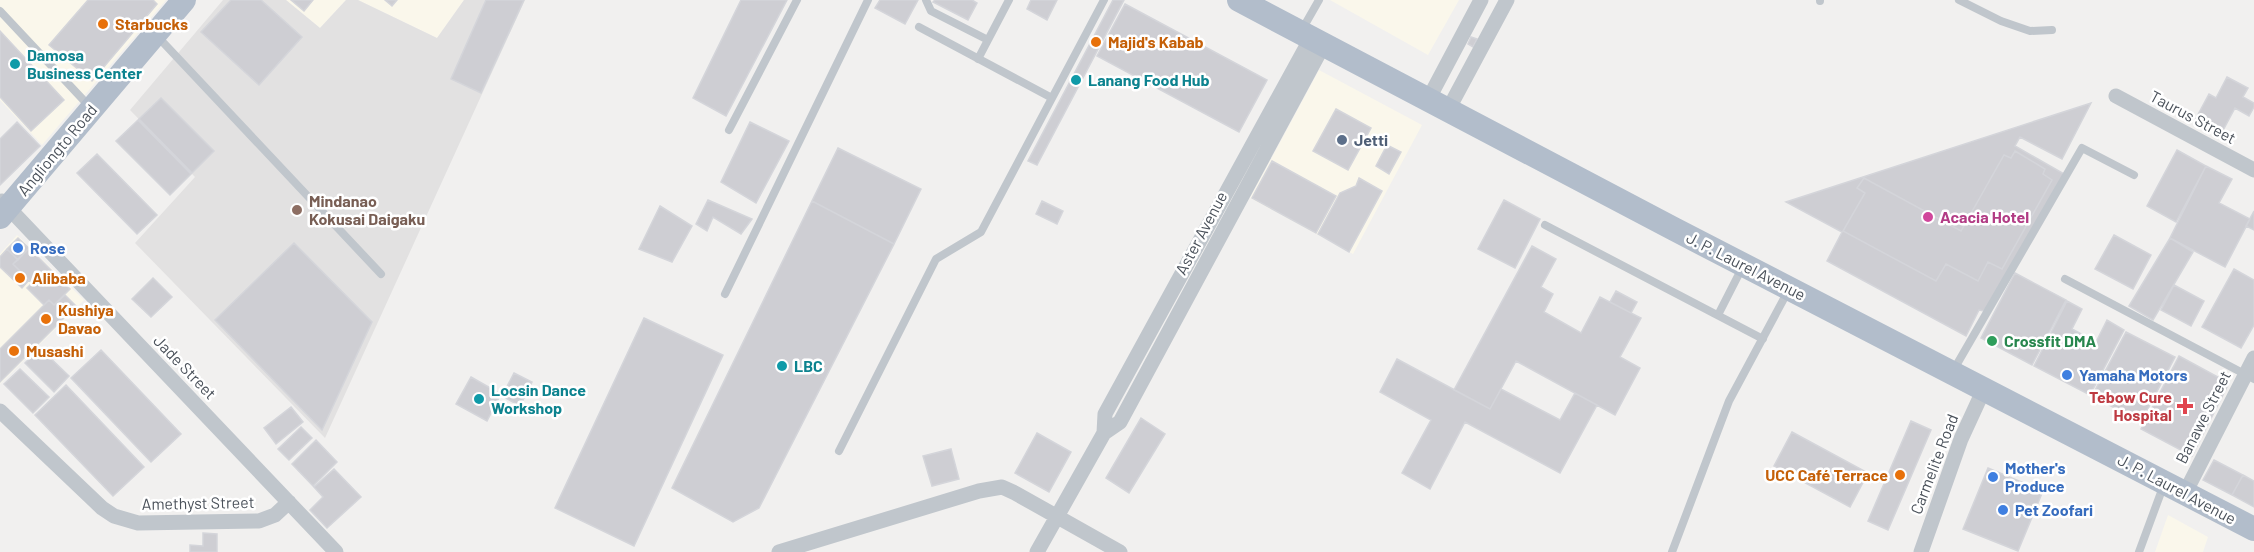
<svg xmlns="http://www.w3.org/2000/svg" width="2254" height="552" viewBox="0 0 2254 552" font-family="Barlow,sans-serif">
	<rect width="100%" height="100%" fill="#f1f0ef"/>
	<path fill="#faf7eb" d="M0 0H166L42 145 0 100Z
		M286 0H346L320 28Z
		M358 0H464L437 38Z
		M1330 0H1459L1428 55Z
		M1319 70 1422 125 1353 254 1250 198Z
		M17 235 84 300 0 384V254Z
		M2168 515 2208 537 2203 552H2155Z"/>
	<path fill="#e2e1e1" d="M223 0H286L320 28 346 0H358L437 38 464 0H525L325 438 135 243 195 177 130 110Z"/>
	<path fill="#ceced3" stroke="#d4d5da" stroke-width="1.5" d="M88 0H153L157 4 92 81 49 45Z
		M231 0H261L302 37 259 85 201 32Z
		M291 0H313L304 11Z
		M385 0H397L392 6Z
		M486 0H524L481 93 451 79Z
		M741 0H787L726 116 693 98Z
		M880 0H918L905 24 875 8Z
		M935 0H972L977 3 968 20 933 2Z
		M1031 0H1057L1047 20 1027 9Z
		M1113 0H1124L1037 165 1028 161Z
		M1125 4 1267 80 1239 132 1097 56Z
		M0 31 64 100 31 131 0 97Z
		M1471 37 1477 39 1473 47 1468 44Z
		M2227 77 2248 88 2243 97 2254 103V107L2249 116 2235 108 2220 136 2194 122 2209 94 2216 98Z
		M161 98 214 151 192 173 139 119Z
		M2091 103 2062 159 2020 137 2015 146 2066 175 1989 312 1979 310 1966 336 1827 261 1842 232 1786 202Z
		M1336 109 1371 128 1348 170 1313 151Z
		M138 120 191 174 170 195 116 141Z
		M17 122 40 146 0 185V139Z
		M750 122 789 141 756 203 721 182Z
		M1387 145 1401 152 1389 174 1376 166Z
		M838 148 921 189 894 244 812 201Z
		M2177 150 2206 166 2176 222 2147 206Z
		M2015 151 2045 169 2043 174 2052 180 2002 269 1988 262 1978 281 1946 264 1936 281 1843 231 1865 193 1857 188 1864 178 1961 231 2004 155 2011 158Z
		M97 154 157 215 137 234 77 173Z
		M1272 161 1336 196 1316 233 1252 198Z
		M2206 166 2232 179 2219 203 2250 219 2225 267 2170 238Z
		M1359 178 1382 191 1349 252 1318 234 1340 193 1356 186Z
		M708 200 752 219 741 234 713 217 707 231 696 224Z
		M1504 200 1540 219 1515 268 1478 249Z
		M812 201 894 244 759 508 733 522 672 488Z
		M1042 201 1063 211 1057 224 1036 214Z
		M660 206 692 226 672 262 639 249Z
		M2254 211V230L2246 226Z
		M2114 235 2151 255 2133 289 2095 269Z
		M18 238 29 248 18 260 7 249Z
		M2170 238 2193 252 2153 320 2129 306Z
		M294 243 372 322 322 430 215 320Z
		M1532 246 1556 259 1541 287 1553 294 1544 312 1581 333 1600 297 1641 318 1620 357 1640 368 1615 415 1516 361 1490 409 1454 390Z
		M29 248 70 289 54 305 49 300 44 305 27 288 32 283 13 264Z
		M7 249 18 260 13 264 29 280 22 288 0 267V257Z
		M2234 269 2254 280V325L2241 348 2202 327Z
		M2015 273 2066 300 2032 365 1981 338Z
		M153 278 172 297 151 317 132 299Z
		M2174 285 2204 301 2191 326 2161 310Z
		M1616 291 1637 302 1631 313 1610 302Z
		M65 295 76 306 0 382V349L49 300 54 305Z
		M2067 301 2082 309 2072 329 2096 342 2107 320 2124 330 2090 395 2034 366Z
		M644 318 723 355 634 546 555 508Z
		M2126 332 2175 357 2141 422 2092 396Z
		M40 348 69 376 54 392 25 363Z
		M101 350 181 434 151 462 71 378Z
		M2179 356 2229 383 2192 456 2141 429Z
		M1397 359 1490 409 1501 389 1560 420 1575 393 1597 405 1560 473 1465 422 1430 489 1402 473 1431 420 1380 392Z
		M20 369 49 397 33 413 4 384Z
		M514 373 532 382 520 406 502 396Z
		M471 377 501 394 487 421 456 404Z
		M66 385 144 467 113 496 35 415Z
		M291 407 303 422 276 444 264 428Z
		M1141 418 1165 434 1129 493 1106 478Z
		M1911 421 1931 430 1888 530 1868 521Z
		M301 427 312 438 289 460 278 449Z
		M1792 432 1868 473 1850 507 1774 466Z
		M1037 433 1071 452 1049 492 1015 473Z
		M316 440 337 462 313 486 292 464Z
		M951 449 959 479 932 486 923 456Z
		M2214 460 2243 475 2232 495 2203 480Z
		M1988 468 2043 491 2018 551 1963 529Z
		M334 469 361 497 327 528 310 510 323 497 314 487Z
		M2243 475 2254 481V507L2232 495Z
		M203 533 217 534V552H190V545L203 546Z"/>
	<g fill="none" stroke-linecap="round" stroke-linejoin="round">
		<path stroke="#c0c6cc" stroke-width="8" d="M926 0 931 11 988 40
			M1959 0 2001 21 2030 31 2052 30
			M1820 1V0
			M0 11 89 106
			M919 27 1052 98
			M1303 28 1319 0
			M158 37 381 274
			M978 59 1009 0
			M729 130 797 0
			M1545 225 1763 339
			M2065 279 2254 379
			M725 294 868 0
			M1718 315 1742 268
			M1953 371 2082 148 2134 175
			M839 451 936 259 981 232 1104 0
			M1672 552 1729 401 1788 291
			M2139 552 2163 487"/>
		<path stroke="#c0c6cc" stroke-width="15" d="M2116 96 2254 170
			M1428 100 1481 0
			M1448 110 1507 0
			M2 201 336 552
			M0 411 102 508 114 516 138 523 259 521 275 515 289 502
			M1104 433 1120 422 1324 44
			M2185 493 2254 358
			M779 552 979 491 1002 487 1015 493 1120 552
			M1037 552 1104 433 1105 414 1311 38
			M1921 552 1961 439 1984 389"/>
		<path stroke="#b2bdcb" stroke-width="24" d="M1239 0 1674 229 2254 529
			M0 217 184 0"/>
	</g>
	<g fill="#e8710a" stroke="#fff" stroke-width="2">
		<circle cx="103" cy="24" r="6"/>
		<circle cx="1096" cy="42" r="6"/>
		<circle cx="20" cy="278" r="6"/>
		<circle cx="46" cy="319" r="6"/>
		<circle cx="14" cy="351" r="6"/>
		<circle cx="1900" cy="475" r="6"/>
	</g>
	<g fill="#0f9aa8" stroke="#fff" stroke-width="2">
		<circle cx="15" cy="64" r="6"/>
		<circle cx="1076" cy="80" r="6"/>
		<circle cx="782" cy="366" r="6"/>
		<circle cx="479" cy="399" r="6"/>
	</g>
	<circle fill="#5c6f8a" stroke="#fff" stroke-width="2" cx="1342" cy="140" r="6"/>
	<circle fill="#8d6e63" stroke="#fff" stroke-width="2" cx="297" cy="210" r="6"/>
	<circle fill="#d1479c" stroke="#fff" stroke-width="2" cx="1928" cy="217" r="6"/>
	<g fill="#3f7fe0" stroke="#fff" stroke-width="2">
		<circle cx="18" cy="248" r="6"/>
		<circle cx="2067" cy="375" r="6"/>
		<circle cx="1993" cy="477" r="6"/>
		<circle cx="2003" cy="510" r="6"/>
	</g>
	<circle fill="#2e9e5b" stroke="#fff" stroke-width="2" cx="1992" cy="341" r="6"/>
	<path fill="#e0444e" stroke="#fff" stroke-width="2" d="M2182 397h6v6h6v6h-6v6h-6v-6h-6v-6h6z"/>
	<g text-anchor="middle" stroke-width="5" stroke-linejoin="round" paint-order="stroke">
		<g font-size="16" font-weight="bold" fill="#c56008" stroke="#fff" text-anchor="start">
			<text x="115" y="30">Starbucks</text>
			<text x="1108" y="48">Majid's Kabab</text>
			<text x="32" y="284">Alibaba</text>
			<text x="58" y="316">Kushiya<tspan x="58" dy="18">Davao</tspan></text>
			<text x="26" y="357">Musashi</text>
			<text x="1888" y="481" text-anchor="end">UCC Café Terrace</text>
		</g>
		<g font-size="16" font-weight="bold" fill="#0d838f" stroke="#fff" text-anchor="start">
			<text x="27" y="61">Damosa<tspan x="27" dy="18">Business Center</tspan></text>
			<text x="1088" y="86">Lanang Food Hub</text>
			<text x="794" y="372">LBC</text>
			<text x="491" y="396">Locsin Dance<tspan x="491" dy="18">Workshop</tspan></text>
		</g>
		<g font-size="16" fill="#4a515a" stroke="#fff">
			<text transform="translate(2193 117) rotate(28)" y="6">Taurus Street</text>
			<text transform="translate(57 150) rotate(-50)" y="6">Angliongto Road</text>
			<text transform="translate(1201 233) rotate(-62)" y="6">Aster Avenue</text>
			<text transform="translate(1746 266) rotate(27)" y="6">J. P. Laurel Avenue</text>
			<text transform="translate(185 367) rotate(46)" y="6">Jade Street</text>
			<text transform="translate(2203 417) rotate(-63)" y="6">Banawe Street</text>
			<text transform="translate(1934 464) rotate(-69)" y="6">Carmelite Road</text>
			<text transform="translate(2177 489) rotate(28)" y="6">J. P. Laurel Avenue</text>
			<text transform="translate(198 503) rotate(-1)" y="6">Amethyst Street</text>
		</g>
		<g font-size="16" font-weight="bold" fill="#4e5e75" stroke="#fff" text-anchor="start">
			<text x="1354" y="146">Jetti</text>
		</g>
		<g font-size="16" font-weight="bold" fill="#785e54" stroke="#fff" text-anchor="start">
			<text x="309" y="207">Mindanao<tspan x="309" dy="18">Kokusai Daigaku</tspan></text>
		</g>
		<g font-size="16" font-weight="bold" fill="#b23c85" stroke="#fff" text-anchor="start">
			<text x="1940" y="223">Acacia Hotel</text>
		</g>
		<g font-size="16" font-weight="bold" fill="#366cbe" stroke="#fff" text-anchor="start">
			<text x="30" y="254">Rose</text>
			<text x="2079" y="381">Yamaha Motors</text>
			<text x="2005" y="474">Mother's<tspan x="2005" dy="18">Produce</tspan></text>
			<text x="2015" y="516">Pet Zoofari</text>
		</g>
		<g font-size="16" font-weight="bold" fill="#27864d" stroke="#fff" text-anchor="start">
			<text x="2004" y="347">Crossfit DMA</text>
		</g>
		<g font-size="16" font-weight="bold" fill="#be3a42" stroke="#fff" text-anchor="end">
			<text x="2172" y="403">Tebow Cure<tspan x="2172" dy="18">Hospital</tspan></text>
		</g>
	</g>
</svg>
